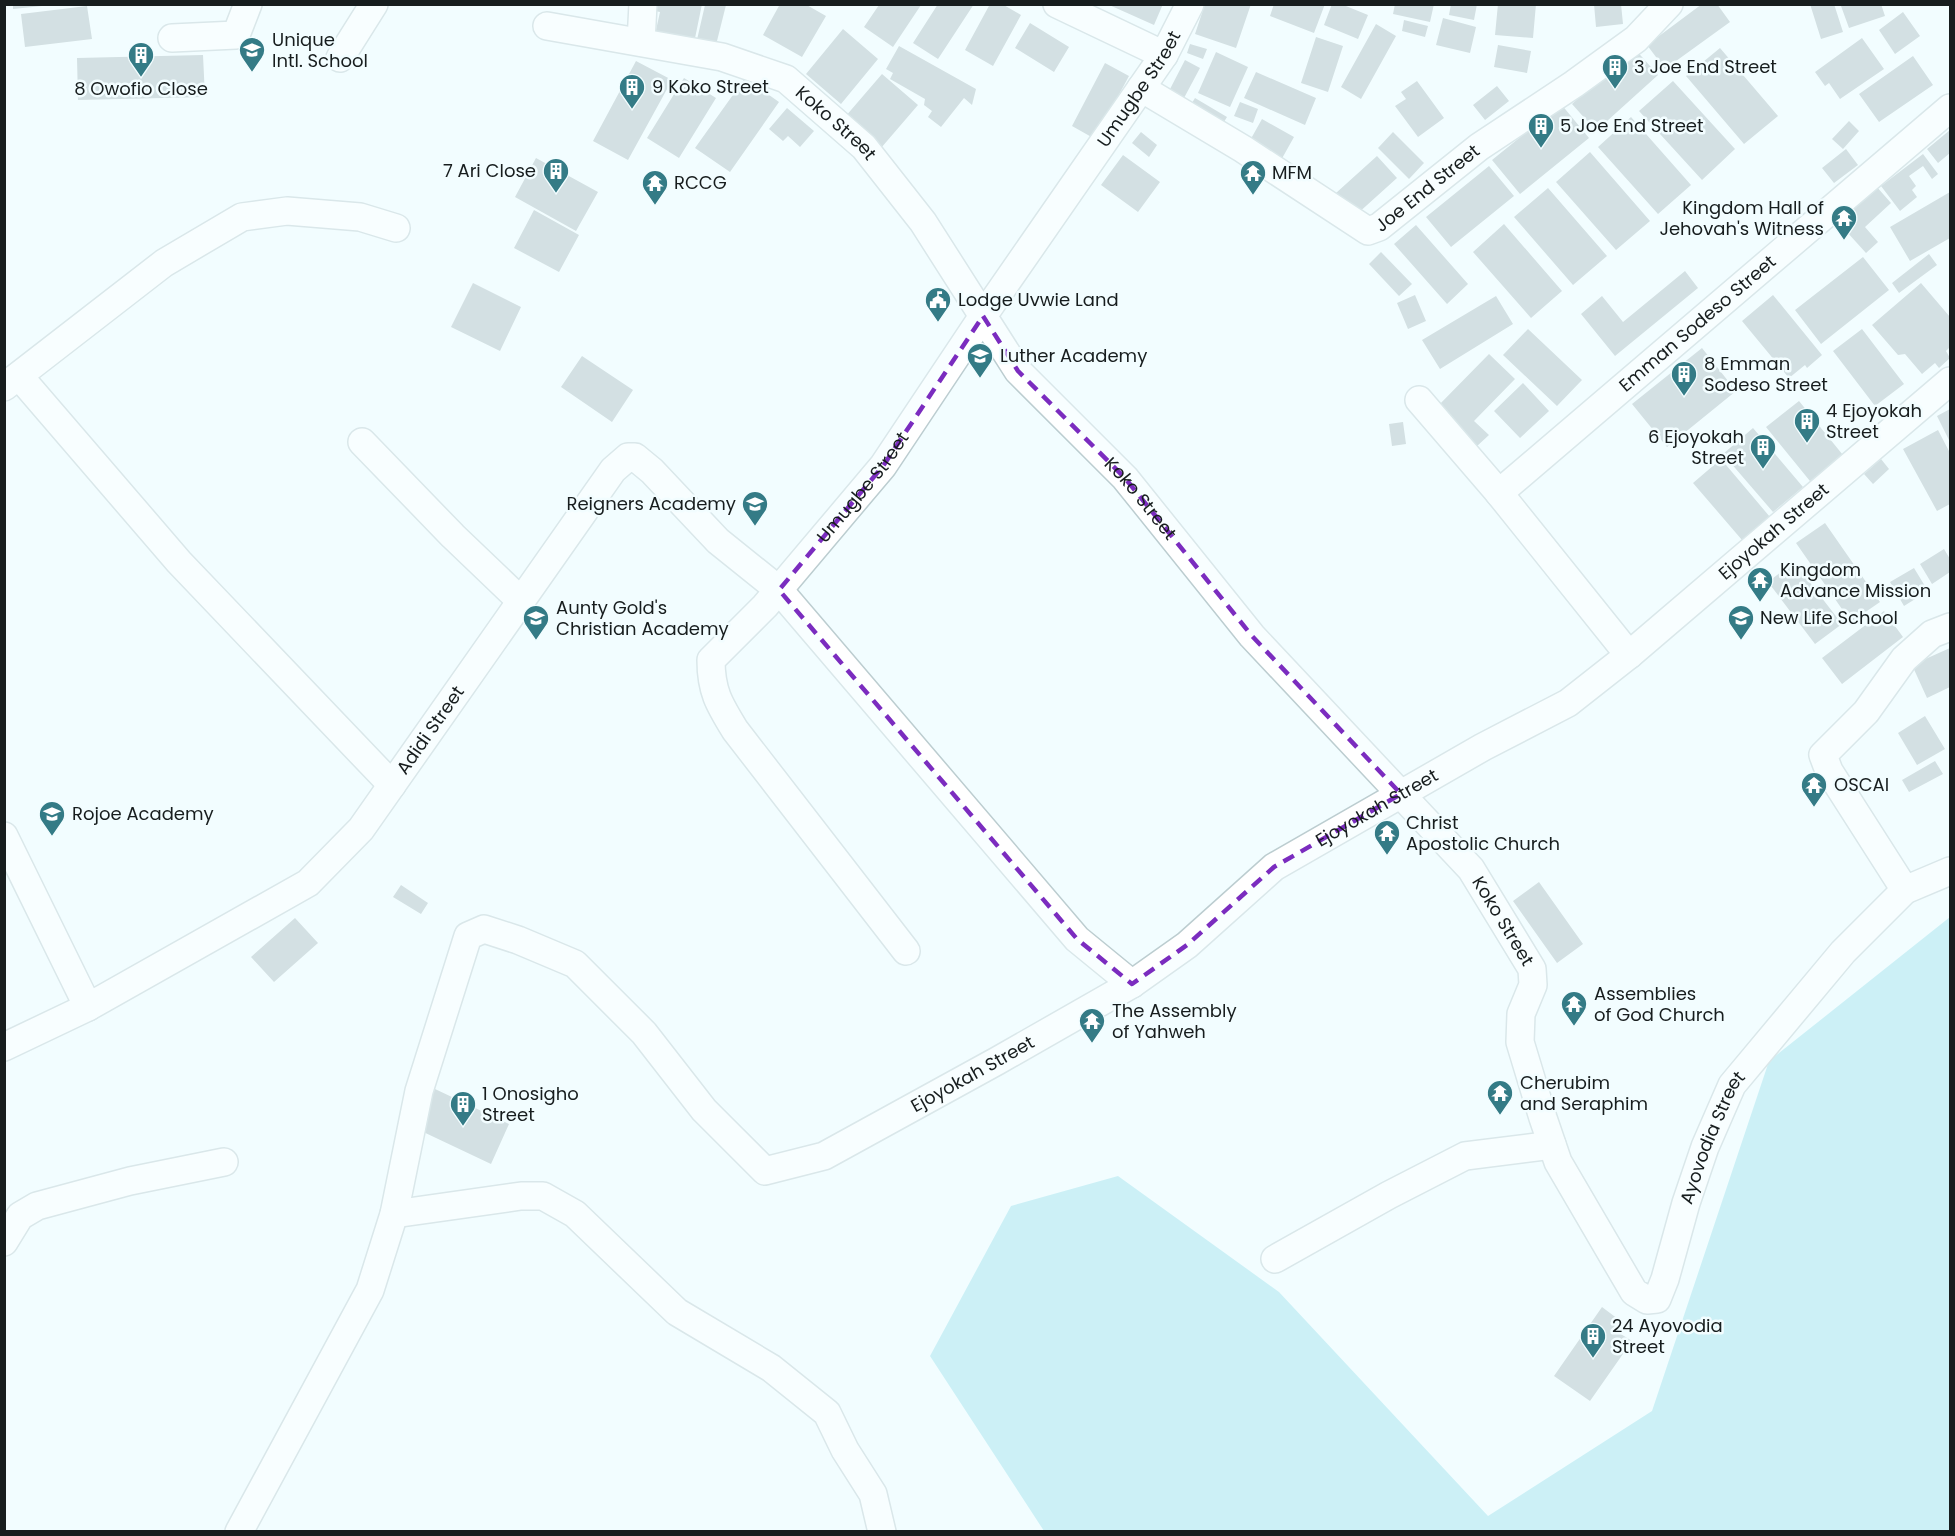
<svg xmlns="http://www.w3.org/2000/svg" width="1955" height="1536" viewBox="0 0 1955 1536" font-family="Poppins,sans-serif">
	<rect width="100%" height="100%" fill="#f2fdff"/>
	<path fill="#9ee1ec" d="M1950 917V1531H1044L930 1356 1011 1206 1118 1176 1279 1292 1488 1516 1652 1411 1769 1061Z"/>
	<path fill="#adbdc0" d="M13 4H42V6L13 9Z
		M657 4H702L693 48 654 39 660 12 655 11Z
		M780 4H805L826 16 802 57 763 35Z
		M938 4H974L938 59 913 43Z
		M990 4H1002L1021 15 993 66 965 50Z
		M1107 4H1163L1154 25Z
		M1205 4H1251L1236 48 1195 34Z
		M1274 4H1325L1314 33 1270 16Z
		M1332 4H1341L1368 15 1358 39 1324 25Z
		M1395 4H1434L1430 22 1393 14Z
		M1451 4H1477L1474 20 1449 15Z
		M1498 4H1536L1533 38 1495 35Z
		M1594 4H1621L1623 24 1596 27Z
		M1702 4H1717L1730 22 1665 69 1647 45Z
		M1810 4H1834L1843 32 1821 39Z
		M1844 4H1881L1885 16 1849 28 1841 6Z
		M705 5H726L715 49 696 44Z
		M879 5H921L893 47 864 27Z
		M87 6 92 39 25 47 21 14Z
		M1903 12 1920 36 1895 54 1879 30Z
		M1443 18 1476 27 1470 53 1436 45Z
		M1404 20 1428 26 1425 37 1402 31Z
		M1030 23 1069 47 1054 72 1015 48Z
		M1376 24 1396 36 1361 99 1341 87Z
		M843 29 878 59 841 104 806 74Z
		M1316 37 1343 46 1328 92 1301 83Z
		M1862 38 1884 69 1840 99 1829 83 1825 86 1815 72Z
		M1190 44 1207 49 1203 59 1187 53Z
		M1498 45 1531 51 1527 73 1494 67Z
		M899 46 976 89 972 105 964 98 941 127 928 117 932 111 924 105 925 99 890 79 893 73 886 69Z
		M1634 48 1658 75 1596 131 1572 104Z
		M1720 48 1778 116 1744 144 1686 76Z
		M1216 52 1248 67 1230 107 1198 93Z
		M203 55 205 97 78 100 77 58Z
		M1913 56 1933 85 1879 122 1859 94Z
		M1185 60 1200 68 1184 98 1169 91Z
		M636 61 672 80 628 160 593 141Z
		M1105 63 1129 76 1095 139 1072 126Z
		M1256 72 1316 98 1305 125 1244 98Z
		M882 74 918 105 881 148 845 117Z
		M684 78 716 98 679 158 647 138Z
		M745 78 779 102 730 172 695 148Z
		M1417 81 1444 118 1418 137 1395 106 1406 99 1401 92Z
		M1673 81 1735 149 1702 180 1639 111Z
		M1497 86 1509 101 1485 120 1473 105Z
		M1195 98 1227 117 1219 130 1187 111Z
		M1240 102 1258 109 1253 123 1234 116Z
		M1561 104 1589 138 1520 194 1492 160Z
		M787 108 814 131 800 147 788 136 783 141 769 129Z
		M1631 117 1691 185 1658 214 1598 147Z
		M1262 119 1294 137 1280 162 1248 144Z
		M1849 121 1859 131 1843 149 1832 139Z
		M1950 130V153L1938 163 1927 149Z
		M1141 132 1157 145 1149 157 1132 143Z
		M1393 132 1424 163 1409 179 1378 148Z
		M1846 149 1858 165 1834 183 1822 168Z
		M1590 152 1650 221 1616 250 1556 182Z
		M1923 154 1938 174 1932 179 1923 166 1909 176 1916 186 1912 190 1917 197 1900 211 1881 186Z
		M1123 155 1160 182 1138 212 1101 185Z
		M1377 156 1397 178 1356 215 1336 193Z
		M536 158 598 192 576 231 515 197Z
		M1489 166 1514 196 1451 247 1426 217Z
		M1876 186 1891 203 1865 227 1878 242 1866 253 1837 221Z
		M1548 188 1607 256 1573 285 1514 217Z
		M1950 192V238L1910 261 1890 227Z
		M534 210 579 235 559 272 514 248Z
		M1504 224 1562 291 1531 318 1473 252Z
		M1416 225 1468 284 1447 304 1394 244Z
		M1381 252 1412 284 1399 296 1369 264Z
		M1929 254 1937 265 1899 293 1892 283Z
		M1863 257 1889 290 1821 344 1795 310Z
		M1685 271 1698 288 1615 356 1581 314 1602 296 1623 322Z
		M473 283 521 307 500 351 451 327Z
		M1921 283 1950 317V347L1946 351 1950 358 1939 368 1935 363 1922 374 1905 354 1898 355 1872 325Z
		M1415 295 1426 321 1408 329 1397 303Z
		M1773 295 1822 355 1807 368 1805 365 1789 378 1742 321Z
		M1496 296 1513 324 1440 369 1422 340Z
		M1528 329 1582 380 1557 406 1503 355Z
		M1862 329 1904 384 1875 406 1833 351Z
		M1702 348 1736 391 1667 447 1632 404Z
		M1489 354 1515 379 1474 421 1489 435 1476 447 1436 408Z
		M582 356 633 390 612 422 561 387Z
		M1523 383 1549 411 1520 438 1494 411Z
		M1799 401 1847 460 1814 486 1766 427Z
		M1950 409V442L1937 416Z
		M1403 422 1406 444 1392 446 1389 424Z
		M1753 428 1803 487 1773 512 1723 454Z
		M1938 430 1950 453V504L1937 511 1903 449Z
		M1721 459 1770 517 1742 540 1693 483Z
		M1881 459 1889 469 1873 484 1864 474Z
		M1825 523 1880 602 1851 622 1796 543Z
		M1944 549 1950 559V572L1932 584 1920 564Z
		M1794 562 1842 624 1815 644 1768 582Z
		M1914 568 1928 591 1904 606 1890 582Z
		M1884 611 1903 637 1842 684 1822 658Z
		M1950 648V687L1927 698 1912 665Z
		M1925 716 1945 749 1917 765 1898 733Z
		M1935 761 1943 774 1909 792 1902 780Z
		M1539 882 1583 944 1557 963 1513 901Z
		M401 885 428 903 421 914 393 897Z
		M295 918 318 943 274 982 251 957Z
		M435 1089 509 1124 491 1164 417 1129Z
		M1602 1307 1622 1322 1616 1331 1632 1341 1590 1401 1554 1376Z"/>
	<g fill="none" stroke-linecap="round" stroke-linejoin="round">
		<g stroke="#bccdd0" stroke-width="30">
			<g id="minor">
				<path d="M1057 4 1164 55"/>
				<path id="s1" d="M547 26 722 57 786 79 864 147 923 222 1018 371 1125 478 1252 636 1471 869 1532 969 1533 985 1521 1014 1520 1042 1543 1118 1558 1162 1634 1292 1647 1300 1657 1299 1665 1279 1686 1203 1705 1147 1732 1085 1843 952 1905 890 1950 871"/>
				<path d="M172 38 236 35 248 4"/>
				<path d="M641 42 643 4"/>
				<path d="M340 58 374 4"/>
				<path id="s2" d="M1141 88 1243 149 1368 231 1379 227 1479 147 1574 84 1636 39 1669 4"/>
				<path d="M19 376 179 562 392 785"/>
				<path d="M4 387 164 263 242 217 287 211 360 217 396 228"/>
				<path d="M1419 400 1499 493 1629 655"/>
				<path d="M362 442 453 536 521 601"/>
				<path id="s3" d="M1499 493 1950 108"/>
				<path d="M4 836 88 1007"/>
				<path d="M1905 890 1829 771 1823 755 1866 712 1904 659 1932 634 1950 627"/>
				<path id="s4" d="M906 951 735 730C719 704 711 691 711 660L765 606 883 466 983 316 1164 55 1190 4"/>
				<path id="s5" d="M4 1047 88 1007 308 883 361 829 613 470 628 457H635L652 471 718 541 779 590 1077 939 1132 984"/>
				<path d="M394 1214 521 1196H543L575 1214 677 1312 771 1368 827 1413 845 1450 873 1494 882 1532"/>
				<path d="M4 1242 20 1216 37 1206 130 1181 224 1162"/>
				<path d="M1275 1259 1389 1195 1465 1156 1552 1145"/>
				<path id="s6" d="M239 1532 370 1290 394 1214 419 1091 468 936 484 929 518 940 575 964 644 1033 704 1110 765 1171 824 1156 997 1061 1132 984 1187 945 1274 867 1483 747 1568 703 1629 655 1950 381"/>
			</g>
		</g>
		<use href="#minor" stroke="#fff" stroke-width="27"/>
	</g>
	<path d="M0 0H1955V1536H0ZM983 316 1018 371 1125 478 1252 636 1401 794 1274 867 1187 945 1132 984 1077 939 779 590 883 466Z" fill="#f2fdff" fill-opacity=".55" fill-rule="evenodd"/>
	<path fill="none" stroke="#7b2cbf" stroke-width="4.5" stroke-dasharray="12 8" stroke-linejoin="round" d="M983 316 1018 371 1125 478 1252 636 1401 794 1274 867 1187 945 1132 984 1077 939 779 590 883 466Z"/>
	<defs>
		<g id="school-pin" transform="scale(1.35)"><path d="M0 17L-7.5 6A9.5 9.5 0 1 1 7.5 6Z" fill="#347b86" stroke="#f2fdff"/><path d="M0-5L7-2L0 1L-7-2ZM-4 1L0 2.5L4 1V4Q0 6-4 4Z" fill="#fff"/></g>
		<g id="building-pin" transform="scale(1.35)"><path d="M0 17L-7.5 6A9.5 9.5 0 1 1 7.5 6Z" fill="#347b86" stroke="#f2fdff"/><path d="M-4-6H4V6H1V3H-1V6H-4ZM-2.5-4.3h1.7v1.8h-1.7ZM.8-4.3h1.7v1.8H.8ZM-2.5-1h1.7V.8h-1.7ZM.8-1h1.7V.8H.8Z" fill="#fff"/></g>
		<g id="temple-pin" transform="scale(1.35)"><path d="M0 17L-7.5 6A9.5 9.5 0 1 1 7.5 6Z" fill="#347b86" stroke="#f2fdff"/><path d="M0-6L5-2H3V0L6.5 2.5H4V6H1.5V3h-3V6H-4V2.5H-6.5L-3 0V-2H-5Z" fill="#fff"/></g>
		<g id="civic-pin" transform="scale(1.35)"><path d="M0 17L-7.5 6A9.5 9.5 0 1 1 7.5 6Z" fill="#347b86" stroke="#f2fdff"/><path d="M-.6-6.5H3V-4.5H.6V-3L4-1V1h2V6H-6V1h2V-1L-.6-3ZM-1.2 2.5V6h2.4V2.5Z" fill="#fff"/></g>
	</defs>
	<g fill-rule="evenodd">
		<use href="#school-pin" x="252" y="50"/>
		<use href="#building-pin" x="141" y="55"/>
		<use href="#building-pin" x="1615" y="67"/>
		<use href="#building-pin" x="632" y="87"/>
		<use href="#building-pin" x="1541" y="126"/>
		<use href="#building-pin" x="556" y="171"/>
		<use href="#temple-pin" x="1253" y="173"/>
		<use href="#temple-pin" x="655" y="183"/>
		<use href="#temple-pin" x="1844" y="218"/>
		<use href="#civic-pin" x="938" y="300"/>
		<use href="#school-pin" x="980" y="356"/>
		<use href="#building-pin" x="1684" y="374"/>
		<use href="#building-pin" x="1807" y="421"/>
		<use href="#building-pin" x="1763" y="447"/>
		<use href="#school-pin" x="755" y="504"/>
		<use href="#temple-pin" x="1760" y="580"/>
		<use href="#school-pin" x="536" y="618"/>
		<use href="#school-pin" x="1741" y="618"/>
		<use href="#temple-pin" x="1814" y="785"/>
		<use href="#school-pin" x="52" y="814"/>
		<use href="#temple-pin" x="1387" y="833"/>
		<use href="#temple-pin" x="1574" y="1004"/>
		<use href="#temple-pin" x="1092" y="1021"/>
		<use href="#temple-pin" x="1500" y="1093"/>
		<use href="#building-pin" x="463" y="1104"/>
		<use href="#building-pin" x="1593" y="1336"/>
	</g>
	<g text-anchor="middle" stroke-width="5" stroke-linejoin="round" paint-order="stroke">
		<g font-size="18" fill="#171d1e" stroke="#f2fdff" text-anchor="start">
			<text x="272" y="46">Unique<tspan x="272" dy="21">Intl. School</tspan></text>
			<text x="1634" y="73">3 Joe End Street</text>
			<text x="652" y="93">9 Koko Street</text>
			<text x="141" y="95" text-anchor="middle">8 Owofio Close</text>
			<text x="1560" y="132">5 Joe End Street</text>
			<text x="536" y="177" text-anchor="end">7 Ari Close</text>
			<text x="1272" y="179">MFM</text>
			<text x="674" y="189">RCCG</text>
			<text x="1824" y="214" text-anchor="end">Kingdom Hall of<tspan x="1824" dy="21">Jehovah's Witness</tspan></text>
			<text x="958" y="306">Lodge Uvwie Land</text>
			<text x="1000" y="362">Luther Academy</text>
			<text x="1704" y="370">8 Emman<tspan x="1704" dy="21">Sodeso Street</tspan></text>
			<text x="1826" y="417">4 Ejoyokah<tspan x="1826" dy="21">Street</tspan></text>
			<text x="1744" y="443" text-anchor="end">6 Ejoyokah<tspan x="1744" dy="21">Street</tspan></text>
			<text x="736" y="510" text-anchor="end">Reigners Academy</text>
			<text x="1780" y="576">Kingdom<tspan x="1780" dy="21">Advance Mission</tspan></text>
			<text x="556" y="614">Aunty Gold's<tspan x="556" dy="21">Christian Academy</tspan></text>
			<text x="1760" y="624">New Life School</text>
			<text x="1834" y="791">OSCAI</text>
			<text x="72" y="820">Rojoe Academy</text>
			<text x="1406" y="829">Christ<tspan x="1406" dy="21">Apostolic Church</tspan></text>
			<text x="1594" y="1000">Assemblies<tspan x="1594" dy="21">of God Church</tspan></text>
			<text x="1112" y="1017">The Assembly<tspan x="1112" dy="21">of Yahweh</tspan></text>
			<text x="1520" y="1089">Cherubim<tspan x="1520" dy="21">and Seraphim</tspan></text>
			<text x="482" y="1100">1 Onosigho<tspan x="482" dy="21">Street</tspan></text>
			<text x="1612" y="1332">24 Ayovodia<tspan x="1612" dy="21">Street</tspan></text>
		</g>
		<g font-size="18" fill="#171d1e" stroke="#f2fdff">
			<text dy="6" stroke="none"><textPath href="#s4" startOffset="1070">Umugbe Street</textPath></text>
			<text dy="6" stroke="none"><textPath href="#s1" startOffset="312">Koko Street</textPath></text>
			<text dy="6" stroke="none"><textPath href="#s2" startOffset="342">Joe End Street</textPath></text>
			<text dy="6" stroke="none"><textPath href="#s3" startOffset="261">Emman Sodeso Street</textPath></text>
			<text dy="6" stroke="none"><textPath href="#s4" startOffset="585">Umugbe Street</textPath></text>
			<text dy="6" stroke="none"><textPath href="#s1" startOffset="798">Koko Street</textPath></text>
			<text dy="6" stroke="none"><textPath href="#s6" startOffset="2242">Ejoyokah Street</textPath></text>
			<text dy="6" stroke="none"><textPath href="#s5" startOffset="542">Adidi Street</textPath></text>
			<text dy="6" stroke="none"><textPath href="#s6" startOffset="1756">Ejoyokah Street</textPath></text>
			<text dy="6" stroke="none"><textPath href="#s1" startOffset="1356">Koko Street</textPath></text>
			<text dy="6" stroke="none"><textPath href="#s6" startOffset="1270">Ejoyokah Street</textPath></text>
			<text dy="6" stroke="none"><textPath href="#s1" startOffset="1960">Ayovodia Street</textPath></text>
		</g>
	</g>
	<rect width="1955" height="1536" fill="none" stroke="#171d1e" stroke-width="12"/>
</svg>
